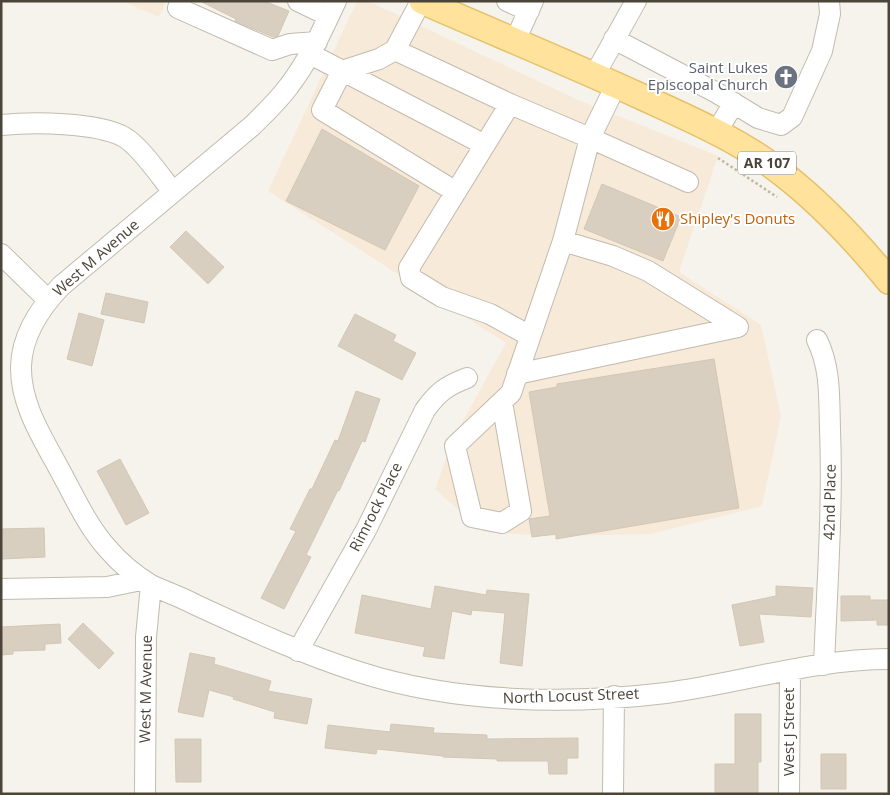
<svg xmlns="http://www.w3.org/2000/svg" width="890" height="795" viewBox="0 0 890 795" font-family="'Open Sans',sans-serif">
	<rect width="100%" height="100%" fill="#f6f3ec"/>
	<path fill="#f7ead8" d="M122 1H166L159 17Z
		M357 1H368L578 100 718 156 679 272 761 325 781 416 762 506 650 534 547 536 484 532 435 489 454 437 506 343 268 191Z"/>
	<path fill="#d8cfc1" stroke="#d3c7b4" d="M200 1H264L289 11 278 36 273 37 235 21 236 19Z
		M322 129 419 186 385 250 286 201Z
		M602 184 681 217 663 261 584 229Z
		M186 231 224 267 208 284 170 247Z
		M106 293 148 302 144 323 101 314Z
		M79 313 104 320 92 366 67 359Z
		M355 314 396 335 393 341 416 353 402 380 338 346Z
		M714 359 739 508 556 539V534L532 537 529 519 550 516 529 392 557 387V384Z
		M356 391 380 399 365 442 362 441 339 491 338 490 306 555 311 557 284 609 261 598 296 531 290 529 310 489H312L335 440 338 441Z
		M120 459 149 513 126 525 97 471Z
		M44 528 45 557 2 559 1 529Z
		M435 586 486 595 487 590 529 594 522 666 500 663 505 613 472 610 471 615 452 611 444 659 423 656 425 647 355 633 362 595 431 609Z
		M776 586 813 588 811 617 759 614 764 642 740 646 732 605 776 596Z
		M841 596H870V600H889V625H877V620L841 621Z
		M83 623 114 653 99 669 68 639Z
		M60 624 61 643 45 644V650L13 651V654L1 655V627Z
		M190 653 215 658 214 664 271 681 268 691 312 699 307 724 274 718 275 712 233 699 234 697 209 690 203 717 178 712Z
		M735 714H761V762H758V794H715V764H735Z
		M391 724 434 728 433 733 487 735V739L578 738V758H567V774H549L548 761H497V759L443 757V756L377 749 376 754 325 748 328 725 390 732Z
		M175 739H201V782H176Z
		M821 754H846V789H821Z"/>
	<g fill="none" stroke-linecap="round" stroke-linejoin="round">
		<g stroke="#c2bbae" stroke-width="22">
			<path id="minor" d="M181 1 178 8 272 50 290 44 317 42
				M298 1 329 16
				M336 1C322 31 309 60 289 86 278 101 265 113 252 126L61 286C40 308 22 335 21 366 20 407 46 443 64 478 77 502 89 528 108 549 121 564 134 575 151 585 166 592 181 597 196 605 250 630 303 654 359 672 455 703 566 705 666 693 740 683 814 659 889 659
				M421 1 395 50 379 59 342 71 322 110 456 192
				M507 1 529 11
				M614 39 717 93 758 118 781 125 792 117 822 51 830 14 829 1
				M515 41 533 1
				M395 50 510 104 590 138 616 85
				M310 54 485 145
				M594 76 636 1
				M510 104 409 268 411 278 442 297 490 314 530 336
				M1 125C32 122 97 122 124 137 140 146 161 177 173 192
				M717 131 734 103
				M1 254 48 300
				M817 340C831 368 829 399 830 429 833 508 827 586 824 665
				M517 374 738 327 648 271 613 256 563 241
				M502 402 521 511 502 523 472 517 455 446 511 393 563 241 590 138 688 182
				M1 589 107 587 141 580
				M298 651 366 530 425 410C438 392 446 386 467 378
				M145 794 146 637 151 585
				M613 794 614 696
				M789 794 790 671"/>
		</g>
		<g stroke="#e6c16a" stroke-width="28">
			<path id="major" d="M422 1C495 33 568 63 640 96 690 119 740 140 783 174 823 205 857 242 889 281"/>
		</g>
		<path stroke="#c4b79f" stroke-width="2.5" stroke-dasharray="2.5 2.5" stroke-linecap="butt" d="M718 158 777 197"/>
		<use href="#minor" stroke="#fff" stroke-width="20"/>
		<use href="#major" stroke="#ffe39c" stroke-width="25"/>
	</g>
	<defs>
		<g id="church-disc" transform="scale(1.25)"><circle r="9.5" fill="#6b7280" stroke="#fff"/><path d="M-1.2-6h2.4v3.5h3.3v2.4h-3.3V6h-2.4V-.1h-3.3v-2.4h3.3Z" fill="#fff"/></g>
		<g id="restaurant-disc" transform="scale(1.25)"><circle r="9.5" fill="#e8710a" stroke="#fff"/><path d="M-5-6h1v4h1v-4h1v4h1v-4h1v5L-1.5 .5V6h-2V.5L-5-1ZM5-6V6H3V1.5H1.5Q1.5-4 5-6Z" fill="#fff"/></g>
	</defs>
	<g fill-rule="evenodd">
		<use href="#church-disc" x="786" y="77"/>
		<use href="#restaurant-disc" x="663" y="219"/>
	</g>
	<g text-anchor="middle" stroke-width="4" stroke-linejoin="round" paint-order="stroke">
		<rect fill="#fff" stroke="#817c74" stroke-width="1" x="738" y="151.5" width="58" height="23" rx="4"/>
		<g font-size="14" font-weight="bold" fill="#4b4439">
			<text x="767" y="168">AR 107</text>
		</g>
		<g font-size="15" fill="#5b616d" stroke="#fff" text-anchor="end">
			<text x="768" y="73">Saint Lukes<tspan x="768" dy="17">Episcopal Church</tspan></text>
		</g>
		<g font-size="15" fill="#c56008" stroke="#fff" text-anchor="start">
			<text x="680" y="224">Shipley's Donuts</text>
		</g>
		<g font-size="15" fill="#4b4439" stroke="#fff">
			<text transform="translate(96 258) rotate(-41)" y="5">West M Avenue</text>
			<text transform="translate(830 502) rotate(-89)" y="5">42nd Place</text>
			<text transform="translate(376 507) rotate(-63)" y="5">Rimrock Place</text>
			<text transform="translate(146 689) rotate(-89)" y="5">West M Avenue</text>
			<text transform="translate(571 696) rotate(-2)" y="5">North Locust Street</text>
			<text transform="translate(789 732) rotate(-90)" y="5">West J Street</text>
		</g>
	</g>
	<rect width="890" height="795" fill="none" stroke="#4b4439" stroke-width="5"/>
</svg>
